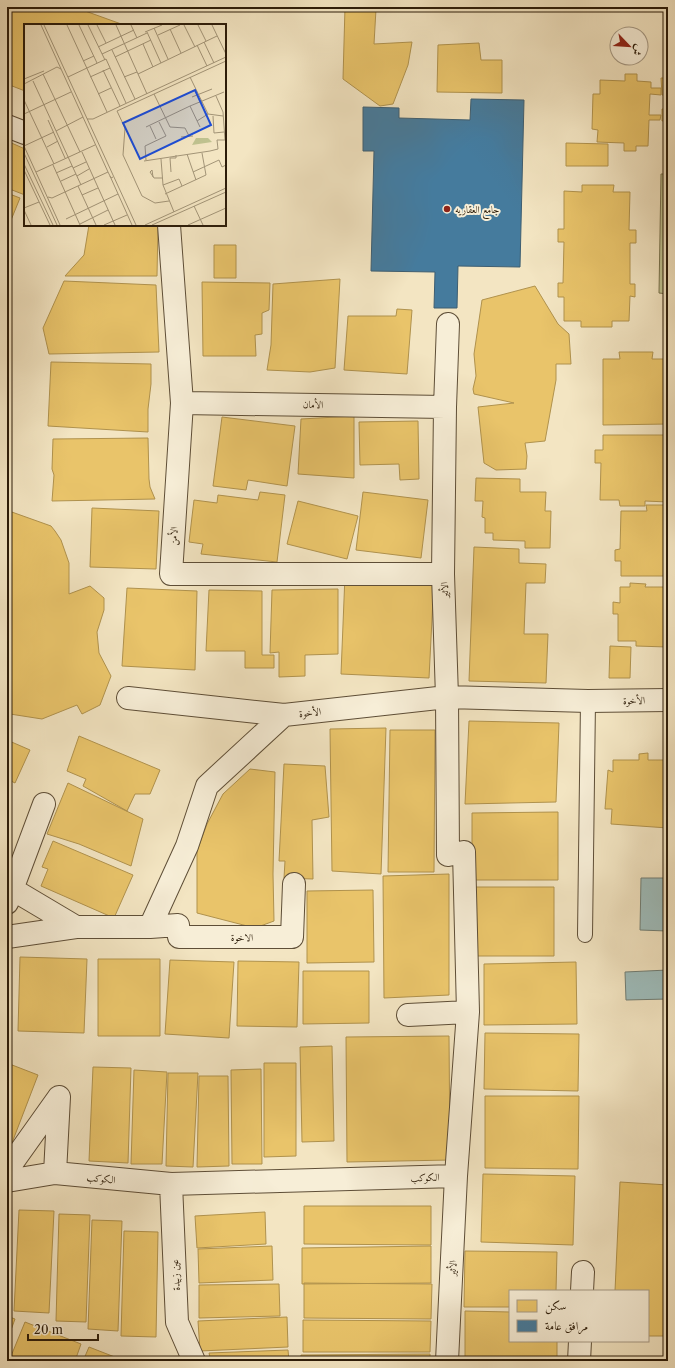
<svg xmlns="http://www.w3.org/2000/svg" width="675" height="1368" viewBox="0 0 675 1368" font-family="'Libre Caslon Text',Amiri,serif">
	<rect width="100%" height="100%" fill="#f3e5c2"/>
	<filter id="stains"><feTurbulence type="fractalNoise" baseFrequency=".005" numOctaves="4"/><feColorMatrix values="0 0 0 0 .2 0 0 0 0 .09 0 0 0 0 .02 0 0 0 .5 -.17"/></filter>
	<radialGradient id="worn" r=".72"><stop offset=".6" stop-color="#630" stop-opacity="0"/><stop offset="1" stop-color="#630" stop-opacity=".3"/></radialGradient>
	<path fill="#c0c390" stroke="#76704c" d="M661 174H668V294L659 293Z"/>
	<path fill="#9ebdbc" stroke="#707d74" d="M641 878H668L667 931 640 930Z
		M668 970V999L626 1000 625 972Z"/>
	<path fill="#e9c46a" stroke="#b0924d" d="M7 7H74L124 25H25V91L7 84Z
		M345 7H391L376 9 374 44 412 42 408 65 393 104 380 106 343 79Z
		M479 43 481 60H502V93L437 92 438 45Z
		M625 74H637V81L651 82V88H661V95L650 94 649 115H661L660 120H649L648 146H636V151H624V143L597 142 598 130 592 129 593 94H600V80L625 81Z
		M661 78H668V95H662Z
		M662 109H668V120L662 121Z
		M7 141 25 149V195L7 188Z
		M566 143 608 144V166H566Z
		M582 185H614L613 192H630L629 230H636V243H630V284H635V297L630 296 629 321H612V327H581V321H564V297H558V283H563L564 242H558V229H564V191L582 192Z
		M7 193 20 198 7 230Z
		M89 225H158L157 276H65L84 255Z
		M214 245H236V278H214Z
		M340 279 335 368 310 372 267 370 271 345 273 284Z
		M64 281 156 285 159 352 49 354 43 328Z
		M202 282 270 283 269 310 262 313V334L255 335 256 356H203Z
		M535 286 558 324 569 334 571 364H556V380L545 441 525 443 527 456 526 469 496 470 484 463 478 407 514 403 474 394 473 389 476 376 474 354 482 300Z
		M397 309 412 310 407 374 344 370 348 316H396Z
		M619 352H653L652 359H668V424L603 425V359H620Z
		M51 362 151 364V384L148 409V432L48 426Z
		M354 416V478L298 474 301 419Z
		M222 417 295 426 287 486 248 480 246 490 213 486Z
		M418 421 419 479 400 480 399 464 360 465 359 422Z
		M603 435H668V502L645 501V506H620L619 500H600L601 463H595V450H603Z
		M148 438 149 479 150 487 155 499 52 501 54 475 52 469 53 439Z
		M476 478 520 479V492H546L545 511H551L550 548H525V541L493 540V533H485V518L482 517 483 501H475Z
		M260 492 285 495 277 562 201 554 203 544 189 542 194 500 217 503 218 495 258 500Z
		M363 492 428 500 421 558 356 550Z
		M298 501 358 516 347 559 287 544Z
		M646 505H668V576H621V561H615V550L620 549 621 511H647Z
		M92 508 159 511 156 569 90 567Z
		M9 511 51 526 55 531 61 540 69 563V594L90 586 104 598V610L97 632 99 653 111 676 100 705 82 714 77 705 42 719 10 714 7 712V512Z
		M474 547 519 549V563L546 564 545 583H526L524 634H548L546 683 469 681Z
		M345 575 434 579 429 678 341 674Z
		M630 583 646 584 645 587H668L667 647 636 646V641H618V614H613V602L620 603V587H630Z
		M127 588 197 591 195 670 122 666Z
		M338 589V654L305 655V676L279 677V652L270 653 272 590Z
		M209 590 262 591V655H274V668H245V651H206Z
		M610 646 631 647 630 678H609Z
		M469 721 559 723 556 802 465 804Z
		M386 728 381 874 332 871 330 729Z
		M390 730H435L434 872H388Z
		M79 736 160 770 150 794H135L127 811 83 786 86 779 67 771Z
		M7 740 30 750 15 783 7 779Z
		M648 753V760H668V828L611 824 612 809H605L608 770 613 772V760H639V754Z
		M284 764 325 766 329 817 312 820 313 879 284 878 285 861H279Z
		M250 769 275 772 273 874 274 921 255 928 197 913V851L207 824 223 794Z
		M68 783 143 819 131 866 79 844 47 834Z
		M558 812V880H472V813Z
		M53 841 133 875 114 918 41 886 48 869 42 867Z
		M449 874V995L384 998 383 876Z
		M475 887H554V956H475Z
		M373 890 374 962 307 963V891Z
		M20 957 87 959 84 1033 18 1031Z
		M98 959H160V1036H98Z
		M170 960 234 962 229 1038 165 1034Z
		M238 961 299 962 297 1027 237 1026Z
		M576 962 577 1024 484 1025V964Z
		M303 971H369V1023L303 1024Z
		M485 1033 579 1034 578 1091 484 1089Z
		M449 1036 450 1160 347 1162 346 1037Z
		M332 1046 334 1141 302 1142 300 1047Z
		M7 1063 38 1075 10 1148 7 1147Z
		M264 1063H296V1156L264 1157Z
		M93 1067 131 1068 128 1163 89 1161Z
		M261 1069 262 1164H232L231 1070Z
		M134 1070 167 1072 162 1164H131Z
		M168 1073H198L193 1167 166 1166Z
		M199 1076H228L229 1166 197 1167Z
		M485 1096H579L578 1169 485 1168Z
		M483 1174 575 1176 573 1245 481 1242Z
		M620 1182 668 1185V1336H648V1291H615Z
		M304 1206H431V1245L304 1244Z
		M19 1210 54 1211 49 1313 14 1311Z
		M265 1212 266 1244 197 1248 195 1216Z
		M59 1214 90 1215 86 1322 56 1321Z
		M92 1220 122 1221 118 1331 88 1329Z
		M124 1231 158 1232 156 1337 121 1336Z
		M272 1246 273 1280 199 1283 198 1249Z
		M431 1246V1283L302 1284V1248Z
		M465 1251 557 1252 556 1291H510V1307H464Z
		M304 1283 432 1284 431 1319 304 1318Z
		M279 1284 280 1316 199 1318V1285Z
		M465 1311 510 1312V1341H557V1361H465Z
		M7 1316 15 1319 7 1341Z
		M287 1317 288 1347 200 1351 198 1321Z
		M303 1320 431 1321 430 1352H303Z
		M25 1322 81 1344 75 1361H9Z
		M89 1347 125 1361H83Z
		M288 1350 289 1361H211L209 1353Z
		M430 1354V1361H301V1355Z"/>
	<path fill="#457b9d" stroke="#3e5e71" d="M471 99 524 100 520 267 458 266 457 308H434L435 272 371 271 374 151H363V107L399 108V118L470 120Z"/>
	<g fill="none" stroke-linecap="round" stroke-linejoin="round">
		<g stroke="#5e4e37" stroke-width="16">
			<path id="lane" d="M585 935 588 701"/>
		</g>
		<g stroke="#5e4e37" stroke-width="24">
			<path id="street" d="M7 126 25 133
				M169 225 182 403 171 574H443
				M182 403 445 407
				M128 698 284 715
				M12 889 76 927
				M7 903 44 804
				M150 927 178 925 179 937H292L294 884
				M7 937 76 927H150L187 846 207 786 284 715 447 697 588 701 668 700
				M408 1015 468 1012
				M7 1170 59 1097
				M55 1173 171 1184 456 1176 468 1012 464 852 448 855 447 697 443 574 445 407 448 324
				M7 1181 55 1173 59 1097
				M171 1184 177 1322 194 1361
				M582 1291 583 1272
				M447 1361 456 1176
				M579 1361 580 1341"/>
		</g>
		<use href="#lane" stroke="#f7eed7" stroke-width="14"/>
		<use href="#street" stroke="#f7eed7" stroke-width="22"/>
	</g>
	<circle fill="#8f2418" stroke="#f7eed7" stroke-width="1.5" cx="447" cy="209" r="4"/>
	<g text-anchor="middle" stroke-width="4" stroke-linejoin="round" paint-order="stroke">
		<g font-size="10" fill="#2c1c09" stroke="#f7eed7" text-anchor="start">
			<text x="455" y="213">جامع العقاريه</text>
		</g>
		<g font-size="10" fill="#2c1c09" stroke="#f7eed7">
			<text transform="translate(313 404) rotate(1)" y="4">الأمان</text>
			<text transform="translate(173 536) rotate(-86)" y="4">الأمن</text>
			<text transform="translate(444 590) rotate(-92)" y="4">الأثير</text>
			<text transform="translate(634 700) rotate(-1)" y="4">الأخوة</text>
			<text transform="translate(310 712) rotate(-6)" y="4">الأخوة</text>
			<text x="242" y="941">الاخوة</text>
			<text transform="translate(425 1177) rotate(-2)" y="4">الكوكب</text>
			<text transform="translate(101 1178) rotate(6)" y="4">الكوكب</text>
			<text transform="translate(452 1268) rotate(-87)" y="4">الأثير</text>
			<text transform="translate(175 1275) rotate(-93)" y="4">عين زبيدة</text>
		</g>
	</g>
	<g transform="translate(24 24)">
		<rect width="202" height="202" fill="#f3e5c2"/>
		<path d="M172 114H184L188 118 168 121Z" fill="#c0c390"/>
		<path fill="none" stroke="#a39578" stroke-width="1" d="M17 1 84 148 87 154 89 153M20 1 112 201M43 1 83 88M55 1 73 39M64 1 81 36M73 1 82 19M92 1 123 70M107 1 113 14M160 1 171 23M174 1 182 17M188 1 202 30M130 4 144 35M146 5 157 29M121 8 138 1M123 8 137 39M134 11 156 1M180 18 190 39M119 20 129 43M173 21 183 42M74 23 110 6M88 26 111 75M78 30 123 9M91 33 127 16M59 37 70 32M79 46 96 82M19 50 56 128M114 50 193 12M44 53 82 35 102 79M66 53 86 44M100 53 113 48M166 53 184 90 199 92M0 55 20 47M9 57 57 161M0 60 33 43 37 45M74 70 87 64M122 70 202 33M130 70 146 103 161 104 165 112M192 72 199 88 201 116M168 73 188 65M0 76 30 140M166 82 200 68M0 90 47 68M189 92 190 109 200 108M63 95H69L122 70M24 96 41 134M173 97 184 90M126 102 132 115M122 103 166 82 176 103M32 107 59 93M157 113 169 112M0 122 30 108M0 122 36 201M23 123 34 117M58 128 91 201M0 129 33 201M163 130 172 156M137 135 139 161 150 188M122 136 121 122 142 112 135 98M120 137 186 127 194 125 193 116H202M0 140 29 201M29 141 56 201M49 144 62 138M0 146 26 201M12 148 71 121M147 148 146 134H152V131M169 148 195 136 198 143 202 141M32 149 48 142M53 152 65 145M86 152 108 201M129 153 128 146 126 148 130 154H138M37 157 52 150M139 161 155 155 158 162M54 162 72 201M141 170 182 151 178 129M58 171 74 164M24 173 28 174 84 148M145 177 131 179 118 172 99 131 101 104 93 87 202 37M170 182 179 201M0 184 15 178M0 186 7 201M42 195 94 170M56 200 84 186M80 201 103 191M121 201 202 164M128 201 202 168M164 201 202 184"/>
		<path fill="#1d4ed8" fill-opacity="0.15" stroke="#1d4ed8" stroke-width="2" d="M171 66 187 101 116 135 99 99Z"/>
		<rect width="202" height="202" fill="none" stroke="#2c1c09" stroke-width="2"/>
	</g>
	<rect width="675" height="1368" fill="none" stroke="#f3e5c2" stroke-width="24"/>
	<rect x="8" y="8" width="659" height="1352" fill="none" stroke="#2c1c09" stroke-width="2"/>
	<rect x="12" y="12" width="651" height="1344" fill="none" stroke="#2c1c09"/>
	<rect x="509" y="1290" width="140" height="52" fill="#f7eed7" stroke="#a69a85"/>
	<rect x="517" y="1300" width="20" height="12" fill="#e9c46a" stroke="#a69a85"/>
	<text x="545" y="1310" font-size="12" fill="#2c1c09">سكن</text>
	<rect x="517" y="1320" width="20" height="12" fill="#457b9d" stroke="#a69a85"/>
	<text x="545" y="1330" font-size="12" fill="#2c1c09">مرافق عامة</text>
	<g transform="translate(629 46) rotate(115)"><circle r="19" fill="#f7eed7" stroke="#a69a85"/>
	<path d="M0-3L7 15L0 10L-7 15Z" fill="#8f2418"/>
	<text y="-6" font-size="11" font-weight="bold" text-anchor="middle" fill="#2c1c09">ش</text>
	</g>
	<path d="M28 1334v6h70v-6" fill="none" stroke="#2c1c09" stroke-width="2"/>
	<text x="34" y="1334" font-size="12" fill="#2c1c09" stroke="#f7eed7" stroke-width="3" paint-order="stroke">20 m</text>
	<rect width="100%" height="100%" filter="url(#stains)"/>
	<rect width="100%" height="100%" fill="url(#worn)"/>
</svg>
